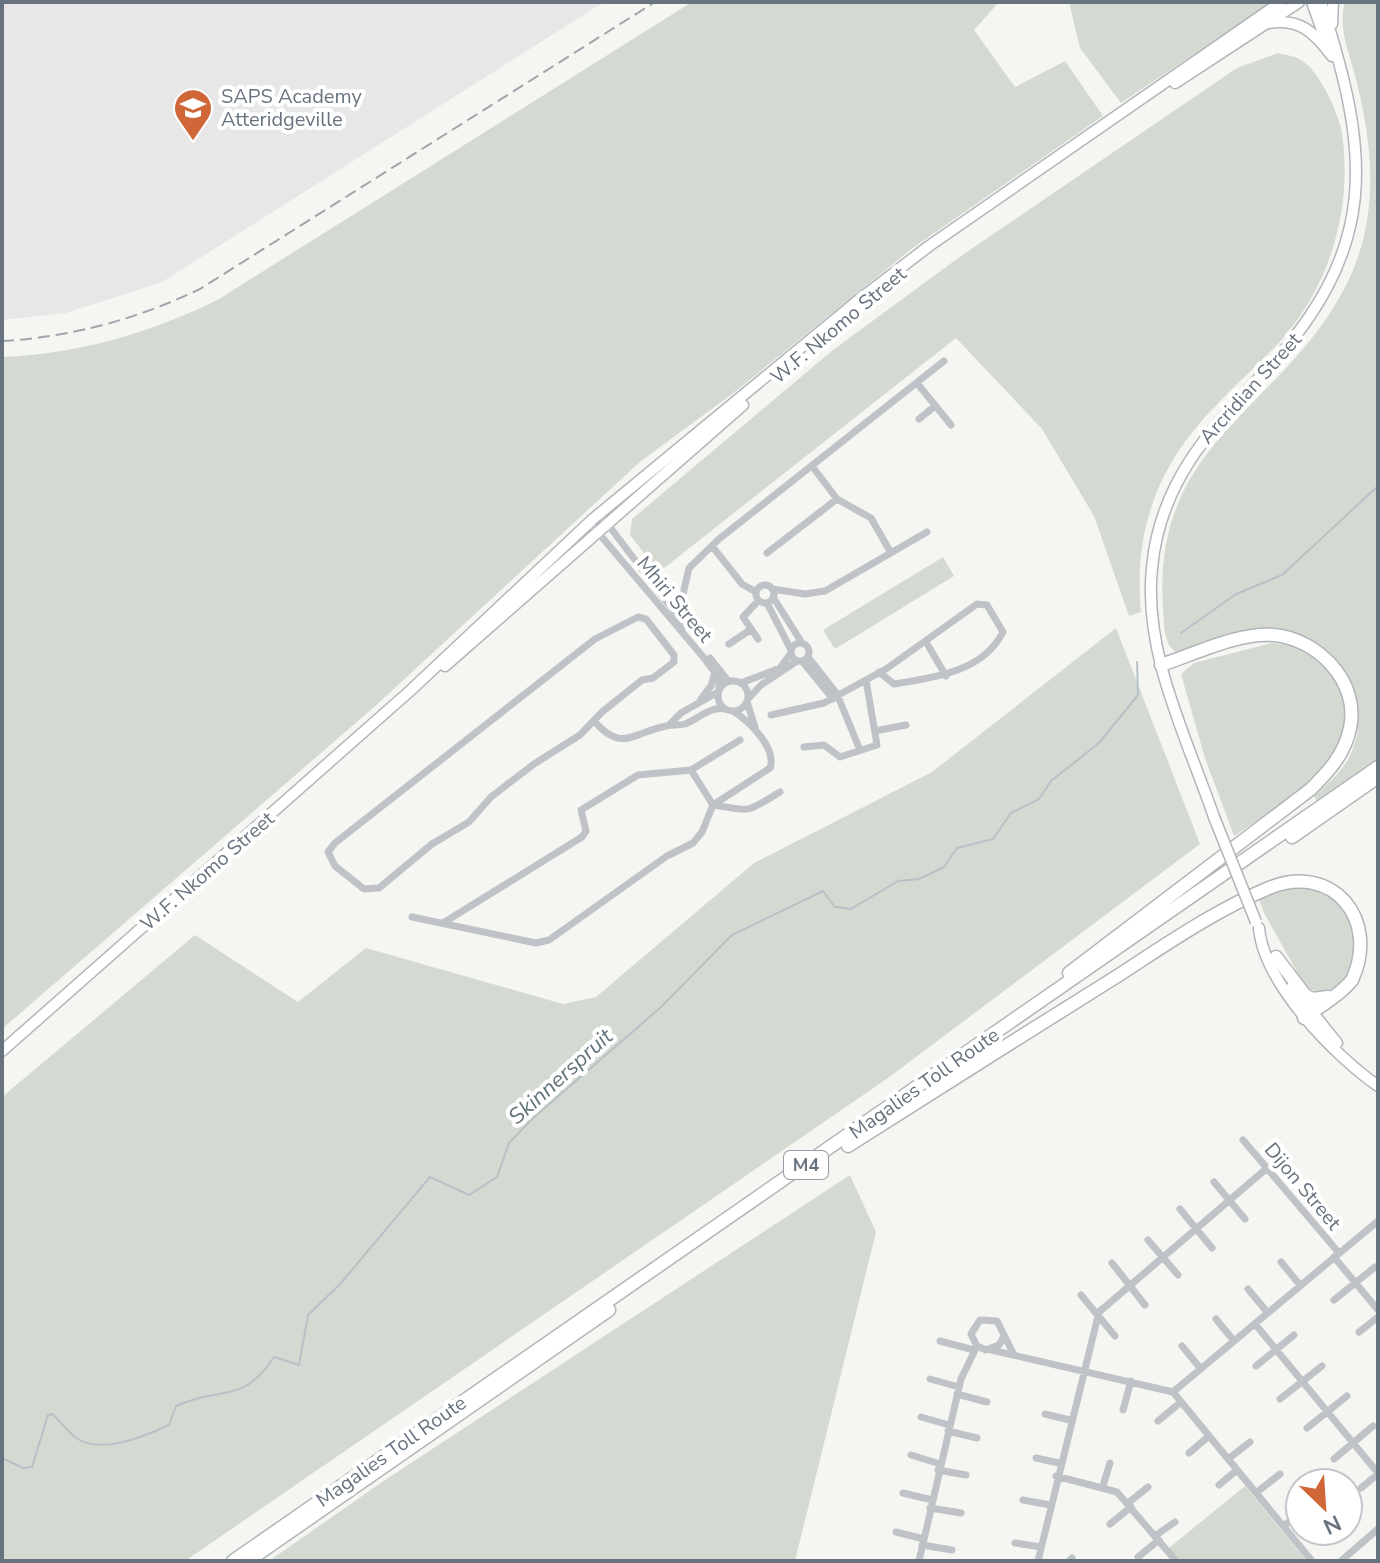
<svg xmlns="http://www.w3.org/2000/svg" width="1380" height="1563" viewBox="0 0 1380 1563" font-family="'Nunito Sans',sans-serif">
	<rect width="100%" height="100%" fill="#f5f5f2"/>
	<path fill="#e6e7e6" d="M2 2H604L162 282 66 313 2 320Z"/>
	<path fill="#d4dad2" d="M692 2H999L974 30 1015 87 1065 61 1103 116 914 247 732 394 641 461 373 708 2 1029V357C78 354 151 333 219 299Z
		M1069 2H1272L1121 103 1080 48Z
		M1345 2H1378V758L1317 801 1314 796C1327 785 1338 775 1347 761 1379 705 1338 634 1276 629 1240 625 1210 651 1176 652 1163 644 1164 622 1163 607 1152 442 1279 411 1343 291 1380 223 1374 151 1356 79 1350 55 1337 26 1345 2Z
		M1278 53C1285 55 1295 56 1301 60 1319 70 1339 114 1342 133 1353 211 1329 290 1275 347 1239 384 1196 419 1170 465 1144 510 1136 561 1141 612L1129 616 1094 516 1042 429 956 338 659 572 630 535 632 519 833 350 961 256 1237 68Z
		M943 557 954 576 835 649 823 630Z
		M1116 628 1200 844 888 1078 185 1561H2V1097L195 935 298 1002 366 948 563 1004 596 997 754 863 932 772Z
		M1272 643C1298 645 1320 656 1334 679 1378 751 1283 802 1234 836L1205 758 1181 674 1194 663Z
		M1302 887 1326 892 1354 912C1355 926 1360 945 1357 958 1353 982 1325 1001 1305 986L1264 913 1259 899 1278 890Z
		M850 1175 876 1232 795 1561H269L382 1482Z
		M1245 1486 1307 1561H1180L1169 1548Z"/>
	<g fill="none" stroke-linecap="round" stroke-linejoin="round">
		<path stroke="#b8c1c6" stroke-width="2" d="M1181 633 1236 594 1282 575 1378 486
			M2 1458 23 1468 32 1467 48 1415 52 1414C60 1421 67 1431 75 1437 100 1456 145 1436 169 1425L176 1406C221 1385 242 1406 274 1357L299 1365 308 1315 341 1283 430 1177 469 1195 497 1177 509 1143 532 1119 660 1008 732 935 823 891 835 907 851 909 898 881 919 879 944 867 957 848 993 839 1011 813 1039 799 1051 781 1099 743 1138 695 1137 662"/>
		<g stroke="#b2b6ba" stroke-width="13">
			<path id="secondary" d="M1312 2 1328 47
				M1268 23C1300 18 1314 32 1332 56
				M1332 24 1333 2
				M1175 83 1299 2
				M445 666 743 405
				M1214 817C1187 738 1143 653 1152 568 1159 486 1208 430 1263 374 1380 249 1371 156 1321 2
				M1259 928C1264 984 1335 1056 1378 1086
				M1292 987 1337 1043
				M2 1051 411 690 593 519 855 303 929 246 1281 2"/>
		</g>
		<g stroke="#b2b5b8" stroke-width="15">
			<path id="highway" d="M1292 837 1378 777
				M1276 957 1305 995 1312 999 1328 997
				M1069 973 1311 789C1328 772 1345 754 1350 728 1360 682 1318 639 1274 635 1238 632 1195 654 1161 665
				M848 1146C936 1090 1023 1035 1111 980 1161 948 1213 911 1269 888 1333 862 1380 920 1352 980 1340 995 1320 1006 1304 1018
				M233 1561 1378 767
				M248 1561 609 1310"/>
		</g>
		<path stroke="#bfc2c6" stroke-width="7" d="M917 383 951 425
			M919 419 935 406
			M812 466 837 499 871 518 891 553
			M600 514 685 626
			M590 523 704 658 719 678V689
			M712 546 742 584 756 592
			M767 553 837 499
			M756 594a9 9 0 1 1 18 0a9 9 0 1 1-18 0Z
			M772 589 805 594 825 591 927 532
			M683 594 689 568 719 539 944 361
			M773 597 802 643
			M767 603 791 650
			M638 617 646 619 674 655V662L653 678 642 680 602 712 580 735 534 764 491 797 469 822 432 844 379 888 364 889 335 866 328 852 335 843 595 639Z
			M758 639 743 617 758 601
			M926 642 946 676
			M791 652a9 9 0 1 1 18 0a9 9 0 1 1-18 0Z
			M729 644 750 630
			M808 657 837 694 860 750
			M710 658 728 681
			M802 661 833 699
			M718 696a15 15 0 1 1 30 0a15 15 0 1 1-30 0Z
			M741 683 780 668 791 653
			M749 698 761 685 797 661
			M701 699 711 686 715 672
			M747 702 755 727
			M771 715 824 703 886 669 977 604 987 605 1003 632C983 672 933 678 894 684L879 672
			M594 721C622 753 632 733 666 726 672 724 678 726 685 724 698 719 710 706 725 709
			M670 724 681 713 718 692
			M875 731 906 725
			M804 747 824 745 840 757 877 745 866 680
			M691 770 713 805C754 811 743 814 780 792
			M412 917 536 943 549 940 667 856 693 843 702 832 713 805 770 768C777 748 749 721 733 711
			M443 923 582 837 586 831 581 810 638 775 691 770 740 740
			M1243 1140 1339 1253
			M1214 1182 1245 1219
			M1180 1209 1212 1248
			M1148 1240 1178 1275
			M1334 1257 1378 1310
			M1281 1262 1300 1285
			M1112 1263 1145 1305
			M1248 1289 1268 1313
			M1081 1295 1115 1336
			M1334 1300 1375 1267
			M1216 1319 1234 1341
			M1255 1324 1378 1473
			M1359 1332 1378 1317
			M1003 1338 999 1345 986 1350 977 1346 971 1334 980 1320 997 1321 1014 1355
			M940 1341 974 1350
			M1182 1346 1201 1369
			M991 1350 1173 1392
			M1256 1366 1294 1335
			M930 1379 959 1387
			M1173 1392 1378 1221
			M1173 1392 1312 1561
			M957 1394 987 1402
			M1280 1399 1322 1366
			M1123 1410 1131 1381
			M1045 1414 1070 1420
			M921 1417 949 1425
			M1158 1421 1181 1402
			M1307 1428 1347 1396
			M948 1431 977 1438
			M1189 1453 1209 1436
			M911 1455 940 1464
			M1036 1458 1059 1463
			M1228 1459 1250 1442
			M1334 1459 1373 1426
			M938 1470 966 1475
			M1056 1476 1117 1492 1176 1561
			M1219 1485 1237 1470
			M1103 1486 1110 1463
			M1361 1488 1378 1474
			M903 1493 932 1500
			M1256 1493 1280 1474
			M1023 1500 1050 1505
			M1128 1503 1148 1487
			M930 1508 961 1513
			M1110 1524 1131 1507
			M1284 1526 1300 1513
			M896 1532 924 1539
			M1155 1536 1175 1522
			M1015 1543 1041 1547
			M922 1545 952 1550
			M1138 1557 1159 1540
			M919 1561 961 1379 977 1346
			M1038 1561 1099 1312 1266 1169
			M1069 1561 1072 1558
			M1341 1561 1378 1529"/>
		<use href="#secondary" stroke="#fff" stroke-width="10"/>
		<use href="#highway" stroke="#fff" stroke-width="12"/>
		<path stroke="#a1a5ab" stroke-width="2" stroke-dasharray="12 6" stroke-linecap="butt" d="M2 341C72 337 137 319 200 289L655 2"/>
		<g stroke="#b2b6ba" stroke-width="13" stroke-linecap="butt">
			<path id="secondary-bridge" d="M1214 817 1256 922"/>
		</g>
		<use href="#secondary-bridge" stroke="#fff" stroke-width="10"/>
	</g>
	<defs>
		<g id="university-pin" transform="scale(2)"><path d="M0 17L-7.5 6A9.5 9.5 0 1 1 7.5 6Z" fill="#d06738" stroke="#fff"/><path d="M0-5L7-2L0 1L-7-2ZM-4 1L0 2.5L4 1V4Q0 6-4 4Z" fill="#fff"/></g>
	</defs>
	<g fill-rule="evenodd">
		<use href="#university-pin" x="193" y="108"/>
	</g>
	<g text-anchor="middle" stroke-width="8" stroke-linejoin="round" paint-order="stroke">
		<rect fill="#fff" stroke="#959da6" stroke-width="2" x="784" y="1151" width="44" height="28" rx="6"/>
		<g font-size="18" font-weight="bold" fill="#687380">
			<text x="806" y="1171">M4</text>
		</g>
		<g font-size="20" fill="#687380" stroke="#fff" text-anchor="start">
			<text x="221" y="103">SAPS Academy<tspan x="221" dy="23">Atteridgeville</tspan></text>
		</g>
		<g font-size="20" fill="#687380" stroke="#fff">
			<text transform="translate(838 325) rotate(-40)" y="7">W.F. Nkomo Street</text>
			<text transform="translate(1250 388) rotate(-48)" y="7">Arcridian Street</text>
			<text transform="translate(675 599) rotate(50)" y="7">Mhiri Street</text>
			<text transform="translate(207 871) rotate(-41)" y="7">W.F. Nkomo Street</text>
			<text transform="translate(924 1083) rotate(-35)" y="7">Magalies Toll Route</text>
			<text transform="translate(1303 1186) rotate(50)" y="7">Dijon Street</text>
			<text transform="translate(391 1451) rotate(-35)" y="7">Magalies Toll Route</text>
		</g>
		<g font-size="22" font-style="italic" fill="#63747d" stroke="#fff">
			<text transform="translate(560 1076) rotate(-42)" y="8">Skinnerspruit</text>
		</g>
	</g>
	<rect width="1380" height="1563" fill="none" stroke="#687380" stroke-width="8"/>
	<g transform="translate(1324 1507) rotate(155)"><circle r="38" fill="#ffffff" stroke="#c3c7cc" stroke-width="2"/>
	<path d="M0-6L14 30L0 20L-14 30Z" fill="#d06738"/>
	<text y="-12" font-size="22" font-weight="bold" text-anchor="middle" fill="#687380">N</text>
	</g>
</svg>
